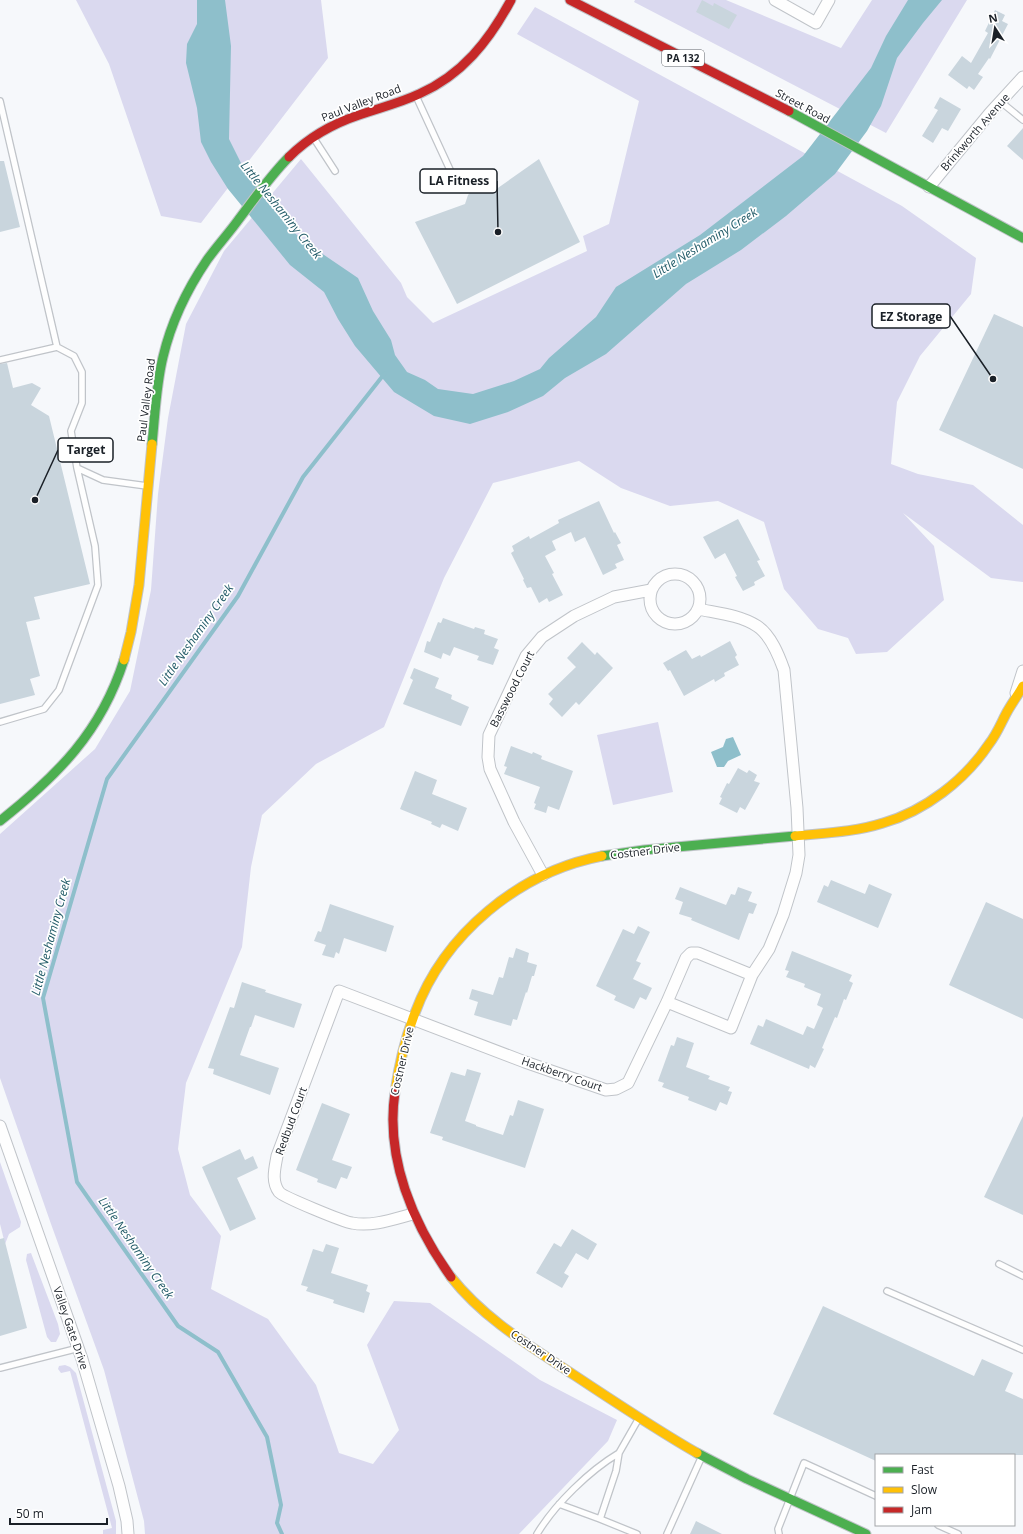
<svg xmlns="http://www.w3.org/2000/svg" width="1023" height="1534" viewBox="0 0 1023 1534" font-family="'Open Sans',sans-serif">
	<rect width="100%" height="100%" fill="#f6f8fb"/>
	<path fill="#dad9ef" d="M76 0H321L328 58 201 223 161 216 109 64Z
		M635 0H726L841 48 872 0H967L886 133 634 2Z
		M535 7 902 206 976 258 971 294 920 356 897 402 891 464 918 474 973 485 1023 525V582L991 578 903 513 934 546 944 600 887 652 856 654 848 638 818 629 784 589 764 522 718 501 670 506 621 488 579 461 493 483 444 578 384 727 316 764 262 815 251 867 242 947 186 1083 178 1149 190 1195 221 1236 211 1289 268 1319 316 1385 339 1453 373 1464 399 1430 367 1345 394 1301 430 1303 540 1380 617 1420 608 1441 519 1534H145L144 1521 104 1370 51 1224 0 1078V834L95 749 130 691 151 590 158 494 168 418 186 324 224 251 301 159 401 283 407 297 433 323 587 251 583 236 609 224 639 101 517 34Z
		M658 722 673 792 613 805 597 735Z
		M0 1162 21 1222 20 1227 9 1234 5 1244 0 1224Z
		M31 1253 58 1324 60 1334 56 1342H51L47 1337 26 1260 27 1254Z
		M65 1365 70 1367 76 1373 116 1521V1534H103V1530L112 1528 70 1371 61 1373 58 1369 59 1366Z"/>
	<path fill="#8ebfcb" d="M197 0H225L231 46 229 139 243 167 289 228 305 242 358 278 373 311 391 340 395 355 407 372 425 380 438 389 473 394 514 381 540 369 549 358 596 317 616 287 700 235 803 156 871 68 886 36 908 0H942L923 23 897 58 881 106 867 131 835 174 786 216 741 250 686 284 606 354 565 378 543 396 508 412 470 424 434 416 394 392 355 346 338 319 324 292 290 265 228 189 211 162 201 142 197 108 186 63 187 44 197 24Z
		M733 737 741 755 728 761 724 767H717L711 752 723 747 726 739Z"/>
	<g fill="none" stroke-linecap="round" stroke-linejoin="round">
		<path stroke="#8ebfcb" stroke-width="4" d="M282 1534 277 1523 281 1505 267 1437 218 1352 178 1326 77 1182 43 998 107 779 238 596 303 477 385 373"/>
	</g>
	<path fill="#c9d5dd" d="M702 0 713 6 714 3 737 15 729 29 696 12Z
		M995 10 1005 15 1002 21 1008 24 990 59 989 58 978 74 983 77 974 90 969 86 967 89 948 75 962 56 971 63 988 33 985 31Z
		M940 97 961 109 948 131 942 128 933 143 922 136 938 110 934 108Z
		M1023 128V160L1007 146Z
		M539 159 580 242 457 304 415 222 465 204 468 195 475 187 487 186 495 190Z
		M0 161H4L20 227 0 232Z
		M994 314 1023 327V469L939 430Z
		M7 363 13 388 32 383 41 388 31 405 49 416 90 584 34 597 40 619 26 622 40 676 30 679 35 695 0 704V364Z
		M599 501 614 533 615 532 621 543 617 545 624 560 615 564 617 568 603 575 585 537 575 542 571 532 552 541 556 550 545 556 554 573 552 574 563 595 549 602 547 598 539 603 531 587 527 588 523 580 524 579 511 553 514 551 512 546 529 536 530 539 559 523 558 520Z
		M738 519 760 560 757 561 765 576 754 582 755 585 743 591 735 577 737 576 725 553 715 559 703 537Z
		M443 618 474 629 475 627 485 630 484 634 498 639 494 648 499 650 493 665 477 660 479 656 454 647 450 656 443 653 441 659 424 652 427 641 430 642 438 622 441 623Z
		M730 641 737 655 735 657 739 665 724 673 725 676 715 682 714 679 684 696 670 670 668 671 663 663 686 650 692 659 700 655 701 657Z
		M582 642 595 655 597 652 613 668 579 705 576 702 562 717 549 704 553 699 548 694 576 667 567 658Z
		M414 668 439 678 435 688 452 695 451 699 469 707 461 726 403 704 413 680 410 678Z
		M511 746 532 754 533 752 542 756 541 759 573 771 559 810 548 806 546 813 534 809 536 804 534 803 540 787 504 774 507 767 504 766Z
		M738 768 747 773 749 770 757 775 754 781 760 783 745 810 740 807 737 813 719 804 722 798 720 797 727 783 729 784Z
		M415 771 437 780 432 794 467 808 458 831 442 824 440 828 431 824 432 822 400 809Z
		M831 880 865 894 869 884 892 894 878 928 817 902 824 885 828 887Z
		M680 887 726 905 731 894 735 895 738 887 752 892 748 901 757 904 753 914 749 913 739 940 691 920 692 918 679 914 683 902 675 899Z
		M986 902 1023 919V1019L949 985Z
		M330 904 394 926 386 952 344 938 339 954 336 952 334 958 322 955 326 945 314 941 318 931 321 932Z
		M638 926 650 932 636 961 641 963 633 979 652 988 646 1000 640 997 634 1009 614 1000 616 996 596 986 623 929 634 934Z
		M516 948 529 953 527 962 537 965 534 976H532L527 993 526 992 517 1020 513 1019 511 1026 474 1015 478 1002 469 999 472 989 493 995 499 977 503 978 509 957 513 958Z
		M792 951 852 975 849 981 853 983 846 1000 844 999 837 1018 835 1017 822 1048 824 1049 815 1068 810 1065 809 1069 750 1044 758 1025 763 1027 766 1019 803 1035 807 1026 814 1029 823 1008 817 1005 821 994 804 987 805 984 786 977 789 971 785 970Z
		M242 982 266 990 265 992 302 1004 294 1028 255 1015 251 1027H250L240 1055 279 1068 270 1095 213 1074 214 1069 208 1068 230 1007 234 1008Z
		M677 1037 694 1043 686 1067 710 1076 708 1079 730 1087 728 1091 732 1092 727 1105 720 1102 716 1111 688 1100 689 1097 662 1087 664 1083 658 1081 671 1045 674 1046Z
		M467 1069 481 1073 465 1121 476 1125V1126L503 1135 510 1115 513 1116 518 1100 544 1109 525 1168 442 1140 443 1137 430 1133 451 1072 465 1076Z
		M322 1103 350 1114 332 1160 352 1167 347 1179 341 1177 336 1189 317 1182 318 1179 296 1170Z
		M1023 1116V1215L984 1197Z
		M240 1149 245 1160 253 1156 258 1168 237 1178 256 1219 230 1231 202 1167Z
		M572 1229 597 1244 588 1260 576 1253 564 1273 569 1276 562 1288 536 1273 554 1243 561 1247Z
		M4 1238 27 1328 0 1336V1239Z
		M326 1244 339 1248 331 1273 368 1285 366 1291 370 1293 364 1313 333 1303 334 1300 306 1291 308 1287 301 1285 313 1249 323 1252Z
		M823 1306 974 1376 982 1359 1013 1373 1005 1391 1023 1399V1455H876V1461L773 1414Z
		M696 1521 722 1534H690Z"/>
	<g fill="none" stroke-linecap="round" stroke-linejoin="round">
		<g stroke="#c0c4c9" stroke-width="8">
			<path id="lane" d="M416 96 457 185
				M0 101 57 347 74 356 82 372V403L71 431 77 468 103 480 147 486
				M1001 102 1023 120
				M313 137 335 171
				M0 360 57 347
				M0 722 44 709 59 690 98 585 95 546 77 468
				M999 1264 1023 1276
				M887 1291 1023 1350
				M0 1368 79 1348
				M559 1504 600 1519
				M938 1525 958 1534
				M537 1534C555 1504 589 1471 619 1453
				M637 1534 600 1519 616 1471 619 1453 639 1418
				M667 1534 702 1456
				M779 1534 778 1529 804 1463 876 1496"/>
		</g>
		<g stroke="#c0c4c9" stroke-width="13">
			<path id="street" d="M775 0 816 23 829 0
				M929 187 990 113 1023 77
				M650 599a25 25 0 1 1 50 0a25 25 0 1 1-50 0Z
				M1016 693 1023 671
				M543 875 514 822 490 769 488 757 489 735 526 656 542 637 574 616 614 597 651 590
				M667 1002 731 1028 752 975 769 949 783 915 796 873 799 855 797 808 784 670C779 656 771 635 757 626 740 615 717 613 698 609
				M0 1126 82 1359 119 1486 127 1521 128 1534
				M413 1214C394 1219 372 1227 352 1223 344 1222 283 1197 279 1192 271 1181 275 1168 277 1156L339 991 525 1062 606 1090 616 1089 628 1083 667 1002 686 958 691 953H698L752 975"/>
		</g>
		<g stroke="#c0c4c9" stroke-width="11">
			<path id="fast" d="M789 111 1023 238
				M152 444C155 416 156 385 163 357 171 323 188 288 207 260 217 246 229 233 239 219 255 198 270 176 289 157
				M0 821C58 775 101 732 124 660
				M602 856 644 850 795 836
				M697 1453 747 1479 866 1534"/>
		</g>
		<g stroke="#c0c4c9" stroke-width="11">
			<path id="slow" d="M124 660 131 632 139 585 152 444
				M795 836C825 833 855 832 883 823 925 811 965 780 989 744 997 734 1001 723 1007 712 1012 703 1018 695 1023 686
				M395 1092C399 1065 405 1038 415 1013 444 934 519 872 602 856
				M451 1277C484 1319 530 1346 574 1375 615 1402 655 1429 697 1453"/>
		</g>
		<g stroke="#c0c4c9" stroke-width="11">
			<path id="jam" d="M570 0 789 111
				M289 157C309 137 332 124 359 115 379 108 400 103 419 94 462 75 489 41 511 0
				M395 1092C385 1158 413 1224 451 1277"/>
		</g>
		<use href="#lane" stroke="#fefefe" stroke-width="5.5"/>
		<use href="#street" stroke="#fefefe" stroke-width="11"/>
		<use href="#fast" stroke="#4caf50" stroke-width="9"/>
		<use href="#slow" stroke="#ffc107" stroke-width="9"/>
		<use href="#jam" stroke="#c62828" stroke-width="9"/>
	</g>
	<g text-anchor="middle" stroke-width="3.5" stroke-linejoin="round" paint-order="stroke">
		<rect fill="#fff" stroke="#5f6368" stroke-width="1" x="662" y="50" width="42" height="16" rx="3"/>
		<g font-size="10" font-weight="bold" fill="#1a2027">
			<text x="683" y="62">PA 132</text>
		</g>
		<g font-size="11" fill="#1a2027" stroke="#fff">
			<text transform="translate(361 103) rotate(-21)" y="4">Paul Valley Road</text>
			<text transform="translate(803 106) rotate(28)" y="4">Street Road</text>
			<text transform="translate(975 132) rotate(-49)" y="4">Brinkworth Avenue</text>
			<text transform="translate(146 400) rotate(-83)" y="4">Paul Valley Road</text>
			<text transform="translate(512 689) rotate(-63)" y="4">Basswood Court</text>
			<text transform="translate(645 851) rotate(-7)" y="4">Costner Drive</text>
			<text transform="translate(402 1061) rotate(-77)" y="4">Costner Drive</text>
			<text transform="translate(562 1074) rotate(19)" y="4">Hackberry Court</text>
			<text transform="translate(291 1121) rotate(-70)" y="4">Redbud Court</text>
			<text transform="translate(71 1328) rotate(71)" y="4">Valley Gate Drive</text>
			<text transform="translate(541 1352) rotate(34)" y="4">Costner Drive</text>
		</g>
		<g font-size="12" font-style="italic" fill="#225b68" stroke="#fff">
			<text transform="translate(281 210) rotate(51)" y="4">Little Neshaminy Creek</text>
			<text transform="translate(705 243) rotate(-32)" y="4">Little Neshaminy Creek</text>
			<text transform="translate(196 635) rotate(-55)" y="4">Little Neshaminy Creek</text>
			<text transform="translate(51 937) rotate(-75)" y="4">Little Neshaminy Creek</text>
			<text transform="translate(136 1248) rotate(55)" y="4">Little Neshaminy Creek</text>
		</g>
	</g>
	<path fill="none" stroke="#1a2027" stroke-width="1.5" d="M498 232L497 181M993 379L950 316M35 500L58 450"/>
	<g fill="#1a2027" stroke="#fff" stroke-width="1.5">
		<circle cx="498" cy="232" r="4"/>
		<circle cx="993" cy="379" r="4"/>
		<circle cx="35" cy="500" r="4"/>
	</g>
	<g fill="#fff" stroke="#1a2027" stroke-width="1.5">
		<rect x="420" y="169" width="77" height="24" rx="4"/>
		<rect x="872" y="304" width="78" height="24" rx="4"/>
		<rect x="58" y="438" width="55" height="24" rx="4"/>
	</g>
	<g font-size="12" text-anchor="middle" font-weight="bold" fill="#1a2027">
		<text x="459" y="185">LA Fitness</text>
		<text x="911" y="321">EZ Storage</text>
		<text x="86" y="454">Target</text>
	</g>
	<rect x="875" y="1454" width="140" height="72" fill="#ffffff" stroke="#a3a6a9"/>
	<rect x="883" y="1467" width="20" height="6" fill="#4caf50" stroke="#a3a6a9"/>
	<text x="911" y="1474" font-size="12" fill="#1a2027">Fast</text>
	<rect x="883" y="1487" width="20" height="6" fill="#ffc107" stroke="#a3a6a9"/>
	<text x="911" y="1494" font-size="12" fill="#1a2027">Slow</text>
	<rect x="883" y="1507" width="20" height="6" fill="#c62828" stroke="#a3a6a9"/>
	<text x="911" y="1514" font-size="12" fill="#1a2027">Jam</text>
	<g transform="translate(995 28) rotate(348)" stroke="#ffffff" stroke-width="3" paint-order="stroke">
	<path d="M0-3L7 15L0 10L-7 15Z" fill="#1a2027"/>
	<text y="-6" font-size="11" font-weight="bold" text-anchor="middle" fill="#1a2027">N</text>
	</g>
	<path d="M10 1518v6h97v-6" fill="none" stroke="#1a2027" stroke-width="2"/>
	<text x="16" y="1518" font-size="12" fill="#1a2027" stroke="#ffffff" stroke-width="3" paint-order="stroke">50 m</text>
</svg>
